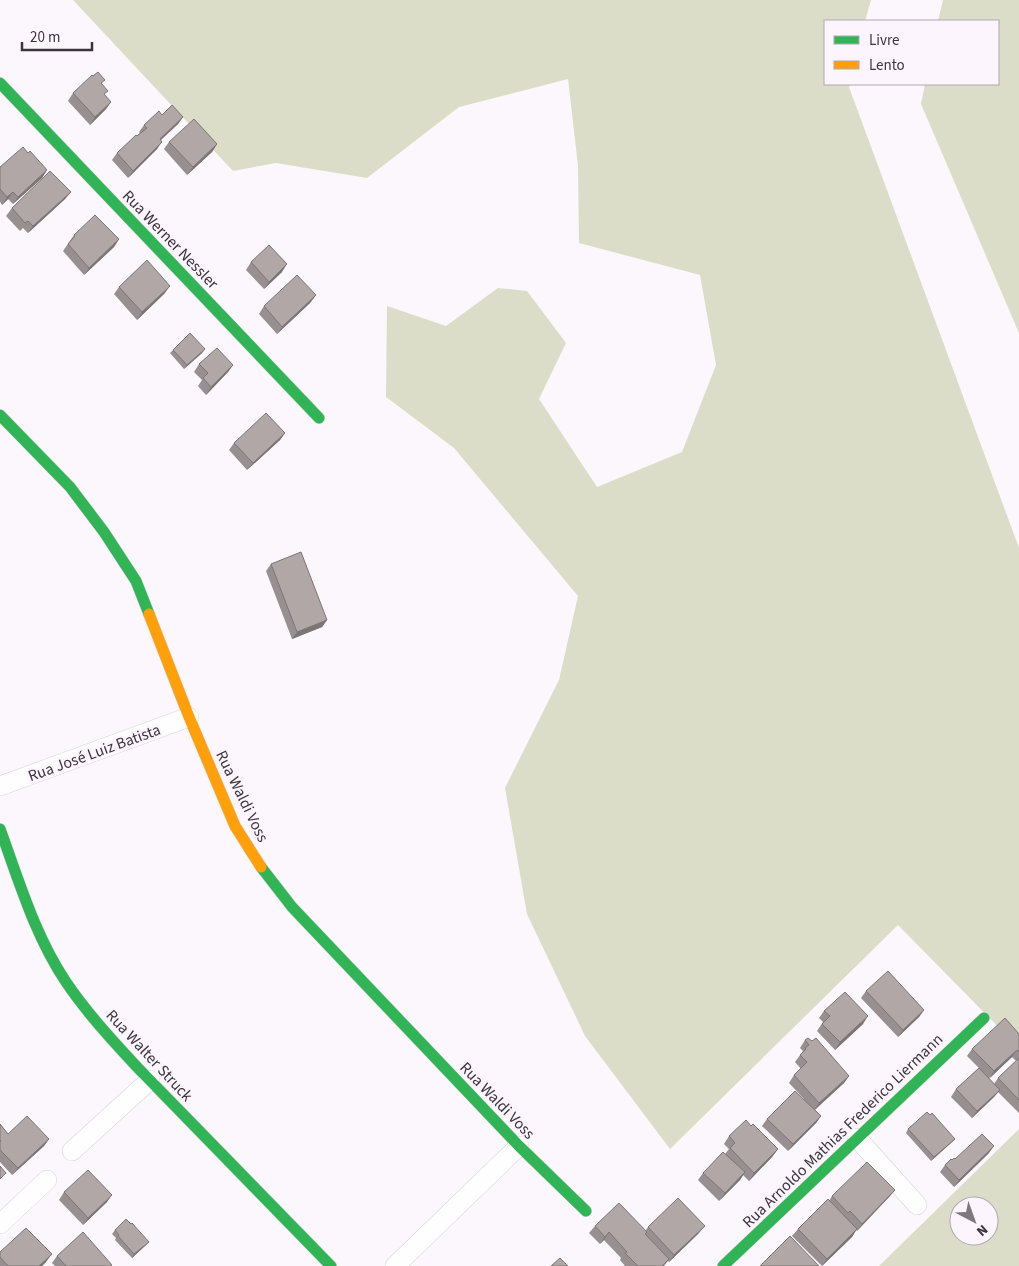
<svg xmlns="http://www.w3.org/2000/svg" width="1019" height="1266" viewBox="0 0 1019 1266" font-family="'Source Sans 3',sans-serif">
	<rect width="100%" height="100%" fill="#fbf7fc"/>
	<path fill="#dcddc8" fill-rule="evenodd" d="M73 0H871L865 21H825V84H850L849 87 1019 548V1048L898 925 670 1149 585 1036 527 914 505 788 559 680 578 596 454 448 386 397 387 306 446 326 498 288 527 291 566 343 539 399 597 487 682 452 716 365 700 275 579 243 578 166 568 79 459 107 367 178 276 163 233 171Z
		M943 0H1019V333L921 104 925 84H998V21H938Z
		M1019 1129V1266H879ZM959 1206H989V1236H959Z"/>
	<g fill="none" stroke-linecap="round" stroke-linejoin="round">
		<g stroke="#d9d4da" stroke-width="20">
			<path id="street" d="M0 786 189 717
				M857 1138 917 1205
				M72 1151 150 1080
				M0 1224 47 1180
				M395 1266 519 1146"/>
		</g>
		<g stroke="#d9d4da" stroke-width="12">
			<path id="fast" d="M0 83 319 418
				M0 415 70 487 104 532 136 581 149 614
				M0 829C19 881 35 936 66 982 87 1013 112 1040 137 1067L331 1266
				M261 867 292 907 519 1146 586 1211
				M723 1266 984 1018"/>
		</g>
		<g stroke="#d9d4da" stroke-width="12">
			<path id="slow" d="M149 614 189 717 235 826 261 867"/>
		</g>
		<use href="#street" stroke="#fefeff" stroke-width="19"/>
		<use href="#fast" stroke="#30b455" stroke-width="11"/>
		<use href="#slow" stroke="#ff9f0a" stroke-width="11"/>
	</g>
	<path fill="#989090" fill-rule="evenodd" d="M102 84 105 95 111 102 106 109 90 125 68 101 73 93Z
		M162 115 183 117 178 124 161 140 157 149 128 178 112 160 117 153 140 133 139 132 144 125Z
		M169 142 217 144 212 152 187 175 164 149Z
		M28 153 47 170 42 178 13 204 8 199 2 205 0 202V167Z
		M71 192 65 199 28 233 23 228 20 231 6 216 12 208Z
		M74 235 119 239 114 247 84 275 63 251Z
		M251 262 282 272 264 289 246 270Z
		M119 287 165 293 137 320 114 294Z
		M316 295 310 303 277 334 259 314 264 306Z
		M205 349 202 353 184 369 170 353 173 350Z
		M199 364 233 365 228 372 206 395 198 386 202 380 194 372Z
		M285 433 280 440 247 470 229 450 234 443Z
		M271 564 327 620 322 627 292 639 266 571Z
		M866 991 924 1010 919 1017 898 1037 861 998Z
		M824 1011 863 1024 835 1050 817 1031 823 1022 819 1018Z
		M1019 1034V1113L998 1092 994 1097 972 1118 951 1097 956 1089 979 1068 967 1056 972 1049ZM1012 1057 1016 1061 998 1078 994 1084 989 1078Z
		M805 1040 849 1076 844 1083 815 1110 821 1116 816 1123 788 1151 762 1126 767 1119 804 1099 789 1083 794 1075 801 1069 795 1062 803 1051 800 1048Z
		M0 1124 8 1134 49 1139 44 1146 12 1175 0 1162Z
		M751 1126 778 1149 772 1157 749 1181 743 1175 740 1180 719 1201 698 1180 703 1173 725 1154 729 1149 724 1144 729 1136Z
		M908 1129 955 1139 952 1142 931 1161 906 1133Z
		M989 1153 954 1187 940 1172 945 1165 952 1160Z
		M895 1190 889 1197 857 1231 856 1230 852 1237 822 1266 792 1236 798 1229 829 1201 832 1196Z
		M64 1192 107 1202 83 1225 59 1200Z
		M595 1226 646 1230 648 1227 699 1233 669 1262 668 1261 664 1266H625L620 1260 621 1258 604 1240 600 1244 589 1233Z
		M115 1230 146 1245 132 1258 115 1240 116 1238 112 1234Z
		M0 1252 46 1262 42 1266H0Z
		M57 1256 111 1266H55L52 1263Z"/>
	<path fill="#7c7575" d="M111 102 106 109 90 125 95 117Z
		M183 117 178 124 154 146 160 139Z
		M162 142 157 149 128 178 133 171Z
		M217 144 212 152 187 175 193 167Z
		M47 170 42 178 13 204 18 197Z
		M13 192 8 199 2 205 7 197Z
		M71 192 65 199 28 233 33 226Z
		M119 239 114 247 84 275 89 268Z
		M287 264 282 272 264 289 269 282Z
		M170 286 165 293 137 320 142 312Z
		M316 295 310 303 277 334 282 327Z
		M205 349 202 353 184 369 187 365Z
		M233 365 228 372 206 395 211 387Z
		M285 433 280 440 247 470 253 463Z
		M327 620 322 627 292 639 297 632Z
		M924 1010 919 1017 898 1037 903 1030Z
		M868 1016 863 1024 835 1050 840 1042Z
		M1017 1050 1012 1057 989 1079 994 1071Z
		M849 1076 844 1083 814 1110 819 1103Z
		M1000 1090 994 1097 972 1118 977 1111Z
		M821 1116 816 1123 788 1151 793 1144Z
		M49 1139 44 1146 12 1175 18 1168Z
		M955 1139 952 1142 931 1161 934 1157Z
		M994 1146 989 1153 954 1187 959 1180Z
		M778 1149 772 1157 749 1181 754 1173Z
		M745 1172 740 1180 719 1201 725 1193Z
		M895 1190 889 1197 857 1231 862 1224Z
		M112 1195 107 1202 83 1225 88 1218Z
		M705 1226 699 1233 669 1262 674 1255Z
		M857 1229 852 1237 822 1266 827 1259Z
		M609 1232 604 1240 600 1244 605 1237Z
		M149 1242 146 1245 132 1258 134 1254Z
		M52 1254 46 1262 42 1266H39Z"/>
	<path fill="#b1a7a7" stroke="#7c7575" d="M98 72 105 80 101 83 108 91 104 94 111 102 95 117 73 93 92 75 93 76Z
		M172 105 183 117 160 139 162 142 133 171 117 153 136 135 137 136 147 128 144 125 159 111 162 115Z
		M194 119 217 144 193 167 169 142Z
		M23 147 28 153 30 151 47 170 18 197 13 192 7 197 0 189V167Z
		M50 171 71 192 33 226 28 221 25 223 12 208Z
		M95 215 119 239 89 268 68 244 75 236 74 235Z
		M269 245 287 264 269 282 251 262Z
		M147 260 170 286 142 312 119 287Z
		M297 275 316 295 282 327 264 306Z
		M190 333 205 349 187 365 173 350Z
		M217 348 233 365 211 387 203 378 208 373 199 364Z
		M266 413 285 433 253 463 234 443Z
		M301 552 327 620 297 632 271 564Z
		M888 971 924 1010 903 1030 866 991Z
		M845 992 868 1016 840 1042 822 1024 830 1016 824 1011Z
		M1005 1018 1019 1034V1052L1017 1050 994 1071 972 1049Z
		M808 1038 812 1041 816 1038 849 1076 819 1103 794 1075 807 1062 800 1055 806 1049 805 1048 809 1045 805 1040Z
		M1019 1058V1100L998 1078Z
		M979 1068 1000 1090 977 1111 956 1089Z
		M795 1091 821 1116 793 1144 767 1119Z
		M927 1112 930 1115 932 1113 955 1139 934 1157 908 1129Z
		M27 1116 49 1139 18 1168 0 1150V1141H1L0 1140V1124L8 1134Z
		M746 1120 751 1126 753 1124 778 1149 754 1173 730 1148 735 1143 729 1136Z
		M982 1134 994 1146 959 1180 945 1165 951 1159 952 1160 954 1158 955 1159Z
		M723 1152 745 1172 725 1193 703 1173Z
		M867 1162 895 1190 862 1224 850 1211 848 1213 832 1196Z
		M0 1166 6 1173 0 1179Z
		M88 1170 112 1195 88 1218 64 1192Z
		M678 1198 705 1226 674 1255 648 1227Z
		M828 1199 857 1229 827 1259 798 1229Z
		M619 1203 647 1232 645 1234 669 1259 662 1266H638L625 1253 627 1252 609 1232 605 1237 595 1226Z
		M126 1219 131 1224 132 1223 149 1242 134 1254 118 1236 119 1235 115 1230Z
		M26 1228 52 1254 39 1266H8L0 1257V1252Z
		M83 1232 112 1265 110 1266H66L57 1256Z
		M790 1236 819 1266H760Z
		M560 1258 568 1266H551Z"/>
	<g text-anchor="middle" stroke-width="5" stroke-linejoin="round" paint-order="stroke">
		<g font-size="16" fill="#3b343c" stroke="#fcf5fe">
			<text transform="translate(171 239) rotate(46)" y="6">Rua Werner Nessler</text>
			<text transform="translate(94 752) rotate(-20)" y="6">Rua José Luiz Batista</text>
			<text transform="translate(243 796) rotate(64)" y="6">Rua Waldi Voss</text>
			<text transform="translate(150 1055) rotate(47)" y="6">Rua Walter Struck</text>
			<text transform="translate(498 1100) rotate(46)" y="6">Rua Waldi Voss</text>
			<text transform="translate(842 1130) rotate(-44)" y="6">Rua Arnoldo Mathias Frederico Liermann</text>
		</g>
	</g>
	<rect x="824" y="20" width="175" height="65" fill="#fcf5fe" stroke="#afa8b0"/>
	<rect x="834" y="36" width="25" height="8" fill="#30b455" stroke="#afa8b0"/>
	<text x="869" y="45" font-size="15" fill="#3b343c">Livre</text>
	<rect x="834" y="61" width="25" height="8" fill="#ff9f0a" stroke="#afa8b0"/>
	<text x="869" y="70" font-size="15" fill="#3b343c">Lento</text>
	<g transform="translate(974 1221) rotate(139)"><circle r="24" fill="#fcf5fe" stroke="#afa8b0"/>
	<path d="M0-4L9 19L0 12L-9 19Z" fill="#7e787f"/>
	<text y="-8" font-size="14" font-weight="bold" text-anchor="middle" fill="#3b343c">N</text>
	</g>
	<path d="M22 42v8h70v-8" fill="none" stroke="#3b343c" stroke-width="2.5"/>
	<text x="30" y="42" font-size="15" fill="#3b343c" stroke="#fcf5fe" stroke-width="4" paint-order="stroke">20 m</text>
</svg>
